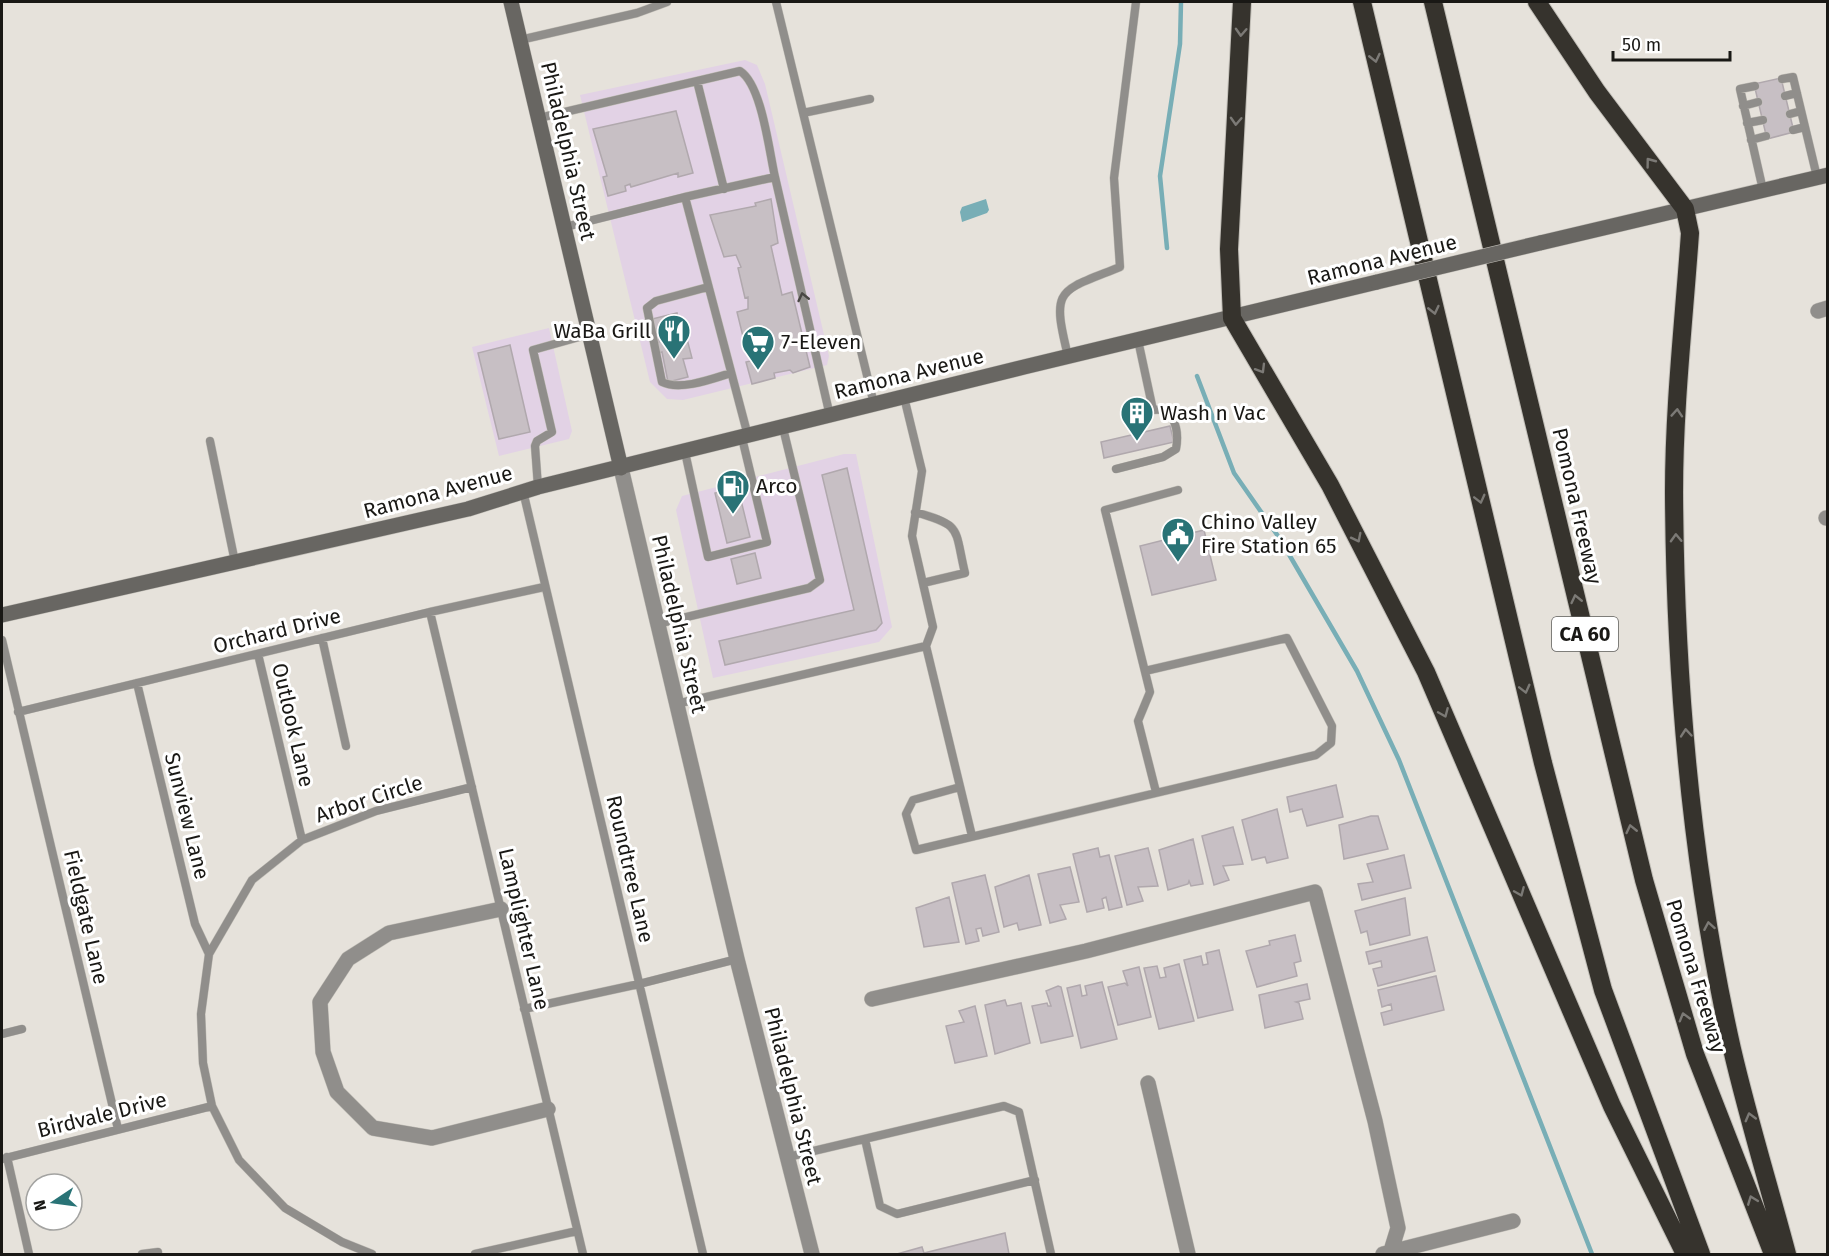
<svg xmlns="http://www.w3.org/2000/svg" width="1829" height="1256" viewBox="0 0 1829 1256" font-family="'Fira Sans',sans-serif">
	<rect width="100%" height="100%" fill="#e6e2db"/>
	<path fill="#e2d2e5" d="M745 60 757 65 765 84 829 356 827 365 683 400 667 399 650 382 580 95Z
		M549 328 572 431 569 439 499 456 472 347Z
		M844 454H856L892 627 879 642 713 678 676 510 682 496Z"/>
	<path fill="#78aeb6" d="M986 199 989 210 987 213 962 222 960 212 962 207Z"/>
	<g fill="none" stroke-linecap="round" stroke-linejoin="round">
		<path stroke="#78aeb6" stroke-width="4.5" d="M1167 248 1160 176 1180 44 1181 2
			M1197 376 1234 473 1280 539 1357 671 1399 760 1592 1254"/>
	</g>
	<path fill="#c7bfc4" stroke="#b0a8ad" stroke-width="1.5" d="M1781 78 1794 132 1767 139 1754 84Z
		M676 111 693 173 678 177V173L631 187 630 184 625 186 626 191 608 196 603 177 607 176 593 129Z
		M771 199 778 243 771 246 782 295 792 292 810 367 793 373 790 370 774 373 775 378 752 384 746 362 755 360 752 348 746 349 737 312 748 309V297L745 298 738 268 741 267 736 255 724 257 710 215 756 206 755 203Z
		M677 313 681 333 685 331 692 358 683 359 688 377 668 382 662 352 658 353 656 344 659 342V334H655L652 319Z
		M510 345 530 432 499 439 478 353Z
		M1170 426 1174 442 1104 458 1101 442Z
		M847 468 882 623 876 630 725 665 719 641 854 610 822 475Z
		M738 488 750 537 727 543 715 493Z
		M1204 530 1216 580 1152 595 1140 546Z
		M755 553 761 578 737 584 731 559Z
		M1336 785 1343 817 1307 826 1302 809 1290 812 1287 797Z
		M1277 809 1288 858 1267 863 1265 857 1252 860 1242 820Z
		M1371 816H1378L1388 849 1344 859 1339 825Z
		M1233 827 1243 864 1223 866 1229 880 1214 885 1202 836Z
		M1193 839 1203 884 1191 886 1189 881 1188 884 1168 890 1159 850Z
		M1098 848 1100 857 1109 855 1122 907 1109 910 1106 897 1102 899 1104 908 1087 912 1073 854Z
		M1148 848 1158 886 1138 887 1143 901 1127 905 1115 856Z
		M1404 855 1411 888 1362 900 1358 884 1373 882 1367 864Z
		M1070 867 1079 902 1060 905 1066 919 1050 923 1038 874Z
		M985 875 999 932 983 936 981 928 976 929 979 941 966 944 952 883Z
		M1029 875 1041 925 1019 930 1017 923 1004 927 995 887Z
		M949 897 959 942 924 947 916 908Z
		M1405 898 1410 935 1370 945 1367 931 1361 933 1355 911Z
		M1295 935 1301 961 1294 963 1297 976 1257 987 1246 951 1270 945 1269 941Z
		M1427 937 1435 971 1378 986 1373 969 1382 967 1381 961 1369 964 1366 952Z
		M1219 950 1233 1010 1198 1018 1184 960 1201 956 1203 965 1208 964 1206 953Z
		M1179 964 1194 1021 1159 1029 1144 968 1157 966 1160 978 1166 977 1164 968Z
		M1139 967 1151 1017 1118 1025 1108 987 1125 983 1128 986 1123 971Z
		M1436 976 1444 1010 1384 1025 1381 1013 1392 1010 1391 1004 1382 1007 1378 990Z
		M1102 982 1117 1039 1081 1048 1067 988 1080 985 1082 996 1087 995 1085 986Z
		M1307 984 1310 999 1296 1002 1299 1003 1303 1019 1265 1028 1259 995Z
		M1058 986 1061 987 1073 1036 1041 1043 1032 1006 1047 1003 1048 1006H1051L1046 991Z
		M1005 1000 1007 1006 1021 1003 1030 1043 995 1054 985 1005Z
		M975 1006 987 1056 955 1063 946 1026 964 1022 959 1011Z
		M1005 1233 1009 1254H897L922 1247 924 1253Z"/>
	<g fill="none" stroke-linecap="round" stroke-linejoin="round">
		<g stroke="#c1beb7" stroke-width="9">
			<path id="service" d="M776 2 874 404
				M520 40 637 13 667 2
				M1782 79 1793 77 1817 177
				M697 81 724 189
				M1755 86 1740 89 1763 190
				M1785 96 1797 93
				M1743 106 1758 102
				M803 113 870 99
				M1790 114 1801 111
				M539 118 740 71C762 85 769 151 775 177L685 197
				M1747 123 1763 120
				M1793 130 1805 127
				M1751 140 1766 136
				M775 177 830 416
				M565 227 685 197 748 436
				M708 287 656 301 647 308 662 382C680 391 712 379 731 373
				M1068 356C1051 287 1058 292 1120 267L1114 178 1136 2
				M904 397 922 471 912 536 933 627 926 646 972 836
				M210 441 235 562
				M685 452 708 557 767 542 742 438
				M1116 469 1163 457 1176 449C1179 433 1176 422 1167 409L1153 410 1138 340
				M538 487 535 446 537 441 552 432 533 350 590 334
				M523 491 703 1254
				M915 512C963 526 954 527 965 573L923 583
				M430 612 583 1254
				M657 624 809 588 820 580 783 428
				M322 638 346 746
				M2 640 118 1129
				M258 654 302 840
				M137 683 195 924 209 954
				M676 704 926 646
				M18 712 430 612 544 587
				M960 787 913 800 906 814 916 850 1316 755 1331 743 1332 726 1287 638 1145 671
				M1156 792 1138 721 1150 692 1105 510 1178 490
				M524 1009 639 984 737 959
				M2 1034 22 1029
				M865 1139 880 1206 897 1214 1035 1180
				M7 1157 29 1254
				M788 1157 1004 1106 1019 1112 1051 1254
				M2 1159 212 1106
				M142 1254 158 1252V1254
				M372 1254 342 1242 285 1208 239 1160 212 1106 203 1063 201 1014 209 954 252 880 302 840 376 811 472 787
				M475 1254 577 1231"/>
		</g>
		<g stroke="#c1beb7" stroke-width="16">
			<path id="minor" d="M1818 311 1828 308
				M1826 518H1828
				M501 909 389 933 348 959 320 1002 323 1052 337 1092 373 1128 432 1138 548 1109
				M872 999 1086 951 1315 892 1375 1121 1398 1228 1390 1254
				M1148 1083 1188 1254
				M1383 1254 1513 1221"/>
		</g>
		<g stroke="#c1beb7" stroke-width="16">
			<path id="tertiary" d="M621 468 737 959 812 1254"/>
		</g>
		<g stroke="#c1beb7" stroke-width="16">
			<path id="secondary" d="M511 2 621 468
				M1540 243 1828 175
				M2 615 468 509 538 487 1024 367 1377 282"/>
		</g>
		<g stroke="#c1beb7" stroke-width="20">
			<path id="motorway" d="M1242 2 1229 249 1232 318 1330 485 1426 672 1612 1106 1685 1254
				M1362 2 1543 763 1603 990 1701 1254
				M1433 2 1644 880 1695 1054 1773 1254
				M1537 2 1597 92 1685 209 1690 233C1684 319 1674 406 1674 492 1675 678 1691 867 1732 1049 1748 1118 1769 1186 1787 1254"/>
		</g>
		<use href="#service" stroke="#908e8b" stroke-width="8"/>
		<use href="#minor" stroke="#908e8b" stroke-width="15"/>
		<use href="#tertiary" stroke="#908e8b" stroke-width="15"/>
		<use href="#secondary" stroke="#686662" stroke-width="15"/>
		<use href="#motorway" stroke="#36332d" stroke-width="18"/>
		<g stroke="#c1beb7" stroke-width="16" stroke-linecap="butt">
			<path id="secondary-bridge" d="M1377 282 1540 243"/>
		</g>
		<use href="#secondary-bridge" stroke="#686662" stroke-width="15"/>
	</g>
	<defs><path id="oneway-chevron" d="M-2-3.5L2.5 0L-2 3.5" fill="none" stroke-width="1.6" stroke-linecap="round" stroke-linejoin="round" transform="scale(1.5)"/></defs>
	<g stroke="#7c7a76">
		<use href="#oneway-chevron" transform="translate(1241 32) rotate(93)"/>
		<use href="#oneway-chevron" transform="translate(1375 58) rotate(77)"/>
		<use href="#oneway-chevron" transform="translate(1236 121) rotate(93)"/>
		<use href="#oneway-chevron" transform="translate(1650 162) rotate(-127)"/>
		<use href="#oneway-chevron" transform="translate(1434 310) rotate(77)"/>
		<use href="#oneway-chevron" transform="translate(1261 369) rotate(59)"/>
		<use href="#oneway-chevron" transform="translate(1677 413) rotate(-86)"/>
		<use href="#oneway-chevron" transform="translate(1480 499) rotate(76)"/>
		<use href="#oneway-chevron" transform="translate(1357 538) rotate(63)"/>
		<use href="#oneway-chevron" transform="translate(1676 538) rotate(-92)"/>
		<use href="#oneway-chevron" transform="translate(1576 599) rotate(-103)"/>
		<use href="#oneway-chevron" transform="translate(1525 689) rotate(76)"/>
		<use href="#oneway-chevron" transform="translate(1444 713) rotate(67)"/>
		<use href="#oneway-chevron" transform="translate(1686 733) rotate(-95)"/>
		<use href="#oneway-chevron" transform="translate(1631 829) rotate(-103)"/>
		<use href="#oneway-chevron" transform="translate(1520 892) rotate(67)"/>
		<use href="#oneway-chevron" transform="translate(1709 926) rotate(-100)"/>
		<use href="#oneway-chevron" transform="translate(1684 1017) rotate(-106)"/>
		<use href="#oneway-chevron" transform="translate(1750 1117) rotate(-105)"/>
		<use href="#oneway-chevron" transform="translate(1752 1200) rotate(-111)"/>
	</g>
	<use stroke="#494744" href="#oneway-chevron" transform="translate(803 297) rotate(-103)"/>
	<defs>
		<g id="restaurant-pin" transform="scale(1.725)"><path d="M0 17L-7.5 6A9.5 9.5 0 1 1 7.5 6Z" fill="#297376" stroke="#fff"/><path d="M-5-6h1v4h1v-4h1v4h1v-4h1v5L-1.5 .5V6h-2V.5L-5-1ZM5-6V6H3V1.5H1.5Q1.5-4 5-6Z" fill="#fff"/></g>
		<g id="supermarket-pin" transform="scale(1.725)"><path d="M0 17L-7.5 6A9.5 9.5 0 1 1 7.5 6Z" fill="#297376" stroke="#fff"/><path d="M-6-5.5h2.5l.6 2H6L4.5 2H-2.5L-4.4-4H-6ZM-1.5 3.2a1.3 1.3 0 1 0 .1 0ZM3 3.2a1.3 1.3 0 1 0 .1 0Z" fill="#fff"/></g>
		<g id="building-pin" transform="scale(1.725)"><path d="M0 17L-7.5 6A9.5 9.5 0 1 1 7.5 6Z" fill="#297376" stroke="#fff"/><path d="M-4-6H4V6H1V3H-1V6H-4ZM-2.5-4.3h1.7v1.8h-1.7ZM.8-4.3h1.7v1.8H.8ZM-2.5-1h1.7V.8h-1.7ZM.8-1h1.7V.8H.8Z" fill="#fff"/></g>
		<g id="fuel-pin" transform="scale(1.725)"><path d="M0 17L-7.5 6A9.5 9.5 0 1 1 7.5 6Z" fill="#297376" stroke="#fff"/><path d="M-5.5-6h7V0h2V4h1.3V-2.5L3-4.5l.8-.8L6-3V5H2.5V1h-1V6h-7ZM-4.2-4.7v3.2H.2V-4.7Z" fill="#fff"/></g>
		<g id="civic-pin" transform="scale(1.725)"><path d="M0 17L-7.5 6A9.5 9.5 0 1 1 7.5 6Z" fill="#297376" stroke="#fff"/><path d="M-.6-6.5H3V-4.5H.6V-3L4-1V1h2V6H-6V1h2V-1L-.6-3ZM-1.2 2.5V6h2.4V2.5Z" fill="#fff"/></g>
	</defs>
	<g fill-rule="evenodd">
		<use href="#restaurant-pin" x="674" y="331"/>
		<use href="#supermarket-pin" x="758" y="342"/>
		<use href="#building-pin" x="1137" y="413"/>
		<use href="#fuel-pin" x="733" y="486"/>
		<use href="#civic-pin" x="1178" y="534"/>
	</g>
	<g text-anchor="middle" stroke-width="6" stroke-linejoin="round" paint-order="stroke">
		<rect fill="#fff" stroke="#5e5d5b" stroke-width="1.5" x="1552" y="617" width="66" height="34" rx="4.5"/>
		<g font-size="20" font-weight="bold" fill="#191815">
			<text x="1585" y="641">CA 60</text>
		</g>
		<g font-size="21" fill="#191815" stroke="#fff">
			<text transform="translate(568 151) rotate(77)" y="7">Philadelphia Street</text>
			<text transform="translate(1382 260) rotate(-14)" y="7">Ramona Avenue</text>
			<text transform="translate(909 374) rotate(-14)" y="7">Ramona Avenue</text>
			<text transform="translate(438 492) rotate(-15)" y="7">Ramona Avenue</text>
			<text transform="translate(1577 506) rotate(77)" y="7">Pomona Freeway</text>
			<text transform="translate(679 624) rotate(77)" y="7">Philadelphia Street</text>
			<text transform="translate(277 631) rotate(-14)" y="7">Orchard Drive</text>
			<text transform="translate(293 725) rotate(77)" y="7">Outlook Lane</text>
			<text transform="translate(369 799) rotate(-18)" y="7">Arbor Circle</text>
			<text transform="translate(187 816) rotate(76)" y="7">Sunview Lane</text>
			<text transform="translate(630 869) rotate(77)" y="7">Roundtree Lane</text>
			<text transform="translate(86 917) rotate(77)" y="7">Fieldgate Lane</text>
			<text transform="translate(524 929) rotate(77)" y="7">Lamplighter Lane</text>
			<text transform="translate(1696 976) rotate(73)" y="7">Pomona Freeway</text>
			<text transform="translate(793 1096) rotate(76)" y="7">Philadelphia Street</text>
			<text transform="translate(102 1115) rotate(-14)" y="7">Birdvale Drive</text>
		</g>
		<g font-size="21" fill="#191815" stroke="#fff" text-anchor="start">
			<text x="651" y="338" text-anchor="end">WaBa Grill</text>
			<text x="781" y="349">7-Eleven</text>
			<text x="1160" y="420">Wash n Vac</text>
			<text x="756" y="493">Arco</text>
			<text x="1201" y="529">Chino Valley<tspan x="1201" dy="24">Fire Station 65</tspan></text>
		</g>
	</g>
	<rect width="1829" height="1256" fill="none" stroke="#191815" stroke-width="6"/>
	<g transform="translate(54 1202) rotate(257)"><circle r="28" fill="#ffffff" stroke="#a3a3a1" stroke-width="1.5"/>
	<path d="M0-4.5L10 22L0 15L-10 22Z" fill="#297376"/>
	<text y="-9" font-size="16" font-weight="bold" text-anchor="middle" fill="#191815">N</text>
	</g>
	<path d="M1613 51v9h117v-9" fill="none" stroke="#191815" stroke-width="3"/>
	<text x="1622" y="51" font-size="18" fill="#191815" stroke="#ffffff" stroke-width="4.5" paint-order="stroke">50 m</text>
</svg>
